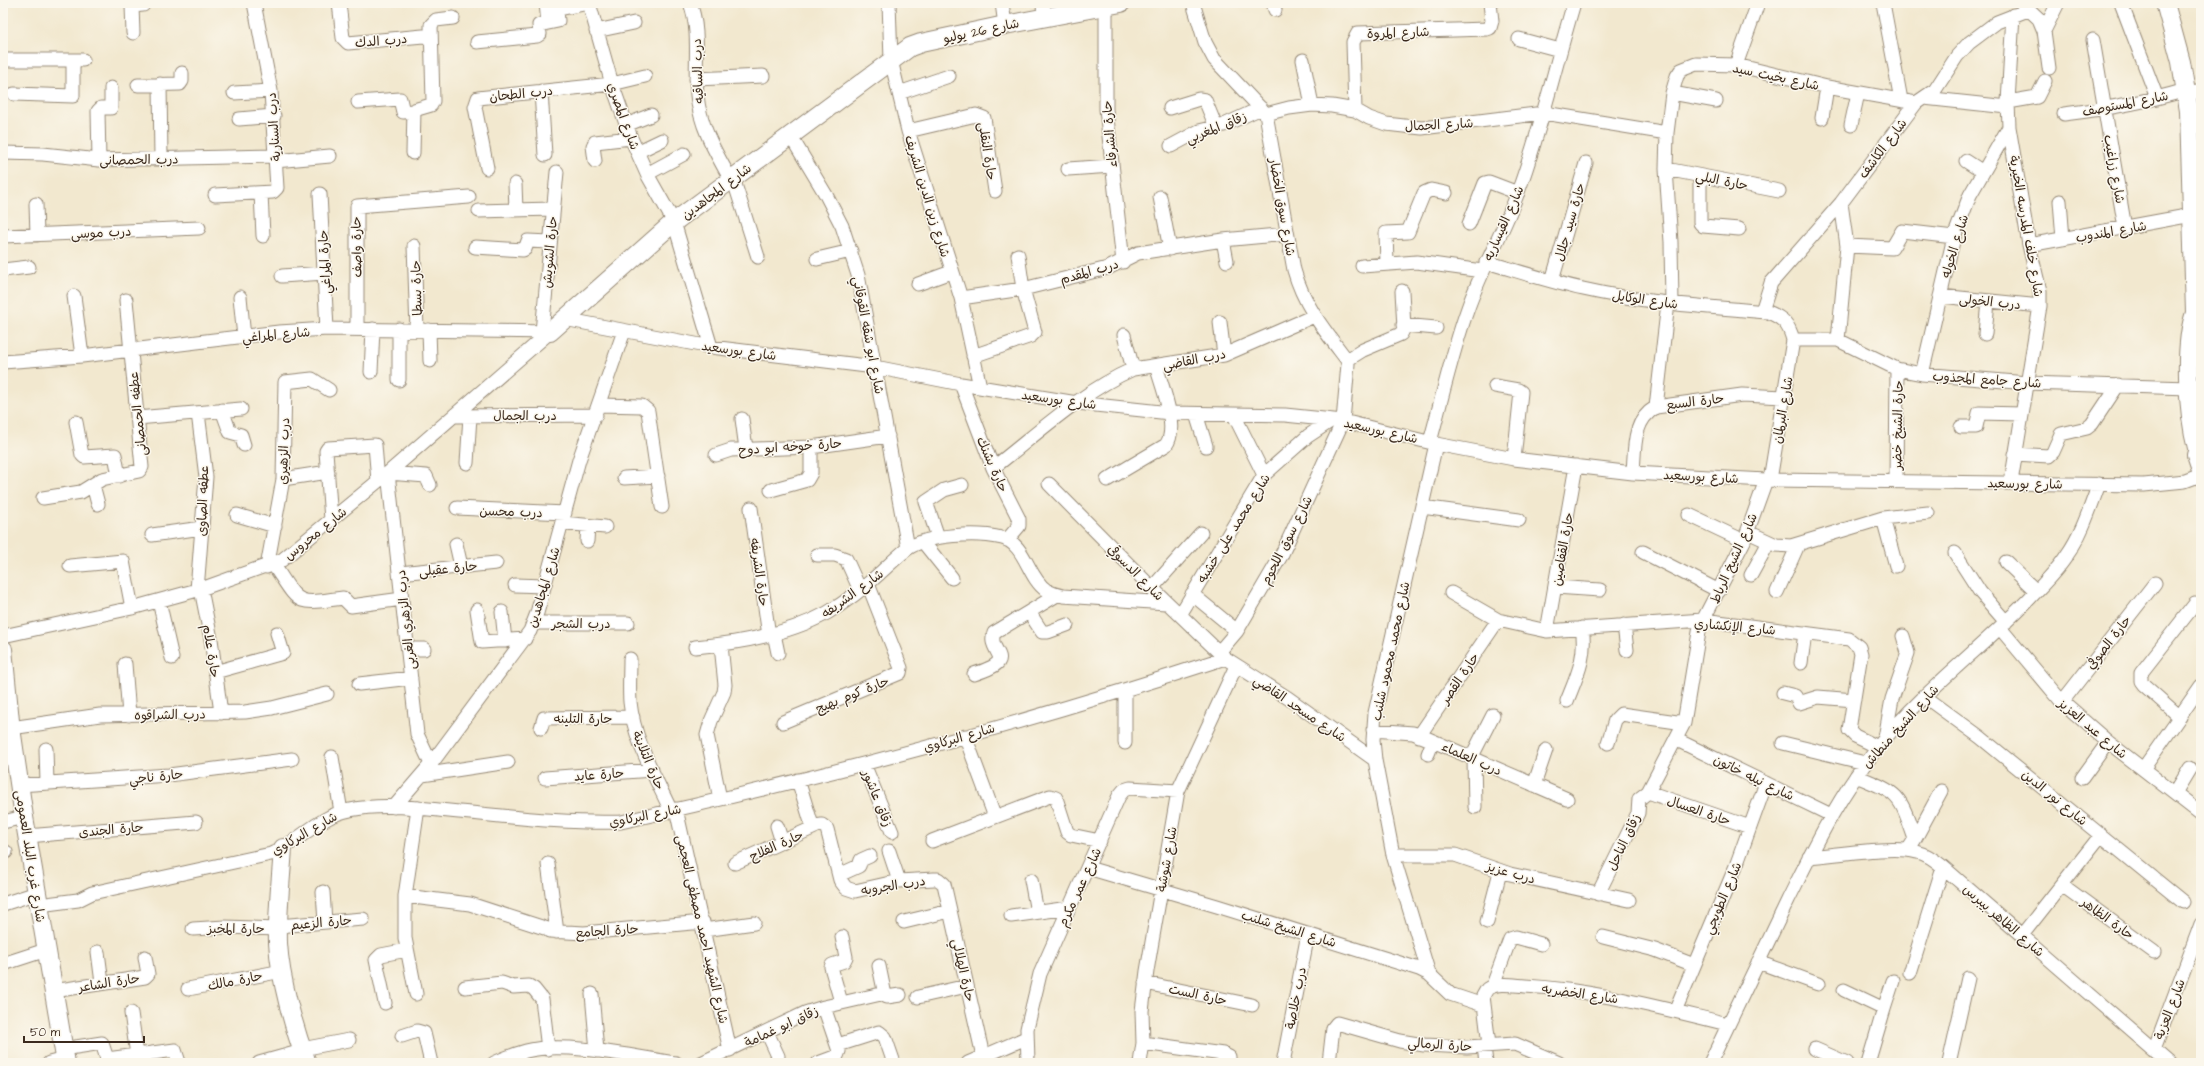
<svg xmlns="http://www.w3.org/2000/svg" width="2204" height="1066" viewBox="0 0 2204 1066" font-family="'Architects Daughter','Playpen Sans Arabic',sans-serif">
	<rect width="100%" height="100%" fill="#fbf7ec"/>
	<filter id="ink" filterUnits="userSpaceOnUse"><feTurbulence type="fractalNoise" baseFrequency=".025" numOctaves="2"/><feDisplacementMap in="SourceGraphic" scale="8" xChannelSelector="R" yChannelSelector="G"/><feConvolveMatrix kernelMatrix="1 2 1 2 8 2 1 2 1" color-interpolation-filters="sRGB"/></filter>
	<filter id="wash" filterUnits="userSpaceOnUse"><feTurbulence type="fractalNoise" baseFrequency=".012" numOctaves="4" result="noise"/><feDisplacementMap in="SourceGraphic" scale="16" xChannelSelector="R" yChannelSelector="G"/><feGaussianBlur stdDeviation="0.9" result="paint"/><feColorMatrix in="noise" values="0 0 0 0 0 0 0 0 0 0 0 0 0 0 0 0 0 1.4 0 .05"/><feComposite in="paint" operator="in"/></filter>
	<g filter="url(#wash)">
		<rect width="100%" height="100%" fill="#f2e8cf"/>
	</g>
	<g filter="url(#ink)">
		<g fill="none" stroke-linecap="round" stroke-linejoin="round">
			<g stroke="#968976" stroke-width="15">
				<path id="street" d="M339 3 343 38 348 43 423 36H426L431 41
					M546 3 548 23
					M589 3 612 84 631 138 647 174 674 222 711 347
					M690 3C701 32 694 65 697 95 700 127 716 153 731 180
					M889 3 891 60 908 131 961 298 980 387
					M1002 3 1005 25
					M1042 3 1046 17
					M1193 3 1205 42 1214 59 1266 114 1294 270C1304 306 1325 331 1347 360L1348 364 1343 421 1281 556 1237 631 1219 652
					M1273 3 1275 10
					M1883 3 1901 100
					M2022 3 2039 19 2044 31 2049 68
					M2121 3 2157 98
					M1106 6V109L1123 262
					M596 31 634 23
					M2044 31 2058 3
					M133 33 132 6 143 5 144 3
					M1519 39 1560 50
					M2093 40 2125 228
					M477 42 537 36 540 34 539 25 558 21 557 11 559 9 589 3
					M3 60H83
					M1303 60 1312 105
					M1736 65 1758 3
					M696 79 763 76
					M160 84 161 159
					M138 85 180 84 182 81V73
					M541 91 545 155
					M234 93 271 91
					M899 93 949 76
					M1672 93 1716 101
					M14 94 73 96V60
					M2187 94 2201 91
					M1924 98 2008 107
					M358 102 400 99 403 112 413 111
					M2008 102 2037 97 2045 81
					M1170 108 1199 99 1205 100 1216 127
					M1355 110 1353 42 1358 33 1487 29 1490 28 1492 21 1490 3
					M1266 114 1289 108 1312 105 1332 106 1355 110 1369 118 1386 124 1422 128 1544 113 1667 133
					M2064 114C2106 109 2146 102 2186 90
					M1822 118 1827 87
					M239 119 274 116
					M626 125 651 115
					M1851 125 1858 93
					M908 131 976 115 984 118 995 191
					M790 135 826 195 842 226 858 275 908 548
					M1171 146 1199 131 1224 125 1261 108
					M637 152 662 140
					M3 153 43 154 99 160 275 156
					M413 153 414 110 431 105 433 101 431 25 436 20 453 18
					M99 160 98 111 101 108H111V88
					M275 161 330 156
					M595 161 593 146 595 142 631 138
					M1966 161 1983 172
					M487 168 475 107 478 98 612 84 645 76
					M1068 169 1112 166
					M1666 169 1779 191
					M647 174 684 154
					M1700 176V223L1703 226 1739 229
					M733 178 758 257
					M515 184 516 210
					M261 193 263 236
					M320 194 327 329
					M215 195 273 192 277 188 271 91 254 3
					M1160 197 1170 249
					M2060 201 2063 239
					M36 204 37 235
					M479 211 553 209
					M1469 224 1485 183 1489 182 1518 193
					M3 236 199 228
					M1223 240 1227 261
					M2029 245 2192 215
					M414 246 417 330
					M1847 246 1892 248 1902 231 1954 237
					M475 247 523 250 525 249 528 241 549 242
					M817 259 851 251
					M1486 262C1518 271 1551 282 1583 289 1644 303 1707 307 1768 312 1783 318 1789 324 1793 340L1770 480
					M1387 263 1386 233 1408 232 1424 193 1431 190 1446 193
					M1362 266 1417 262 1482 271
					M3 270 29 267
					M282 276 324 273
					M1552 281 1586 163
					M918 284 951 272
					M74 296 82 356
					M1940 296 2040 306
					M240 297 244 337
					M961 298 1023 289 1108 268 1138 253 1223 240 1287 234
					M1672 304 1671 242 1666 169 1667 133 1672 93 1677 76 1681 70 1696 64 1736 65 1827 87 1916 103
					M1762 311 1771 283 1841 203 1916 103 1935 90 1957 56 1969 43 1997 22 2028 10
					M564 319 711 347 875 367 961 384 1077 403 1170 413 1285 415 1343 421 1436 444 1514 459 1633 473 1766 480 2144 485 2185 481 2201 475
					M1220 322 1224 355
					M1403 325 1436 328
					M357 328V206L469 197
					M429 330 430 361
					M542 332 557 172
					M1985 334 1988 301
					M1124 335 1133 369
					M1793 340H1838L1897 369 1922 374 2027 383 2189 388
					M1838 340 1847 246 1841 203
					M973 356 1031 336 1035 332 1023 289 1018 255
					M1347 360 1363 350 1401 334 1404 328 1402 291
					M3 362 82 356 279 332 327 329 550 332
					M371 372 373 329
					M1922 374 1954 237 1970 195 2009 127
					M399 380V329
					M961 384 993 468 1019 519V526L1007 540
					M1495 386 1518 390 1521 392 1514 459
					M599 405 642 406 648 411 662 507
					M1656 407 1668 303
					M222 410 230 432 241 435 244 445
					M1196 414 1206 446
					M1234 415 1264 475
					M455 416 596 415
					M137 418 241 409
					M742 419 746 449
					M76 422 82 455 84 457 115 455 119 476
					M1961 427H1976L1979 413 2022 414
					M1430 442C1442 398 1452 352 1468 308 1482 268 1504 231 1518 192 1541 130 1555 66 1574 3
					M2015 454 2049 456 2053 452 2061 434 2087 428 2092 424 2118 385
					M716 455 731 450 811 447 888 436
					M467 463 470 416
					M993 468C1037 434 1081 392 1133 369L1224 355 1314 316
					M1633 473C1635 448 1632 421 1656 407L1742 395 1784 397
					M624 478 658 476
					M283 479 328 472
					M1107 480 1166 445C1179 428 1162 386 1156 366
					M1896 481 1897 369
					M2011 482 2040 306V291L2029 245 2009 127 2008 102 2013 15
					M1049 484 1152 588 1225 658 1288 698 1375 760
					M93 485 98 504
					M430 485 426 476 388 473 417 734 431 764
					M771 490 807 480 811 473V447
					M43 498 81 492 102 479 139 471 142 467 126 300
					M1422 507 1519 520
					M457 508 565 513
					M751 508 769 636
					M237 515 275 526
					M1689 515 1744 541
					M1883 518 1896 566
					M331 520 326 451 328 448 375 445 378 481
					M562 523 605 527
					M1748 532 1776 545 1791 546 1883 518 1928 513
					M152 535 202 528
					M938 537 926 502 944 490 962 485
					M587 541 588 526
					M924 543 952 578
					M456 544 461 566
					M1643 552 1719 591
					M1955 553 1980 592 2006 622
					M817 555H835L846 559 860 590
					M2006 562 2036 591
					M273 564C301 605 293 605 343 598L351 606 402 599
					M70 566 123 561 132 608
					M267 567 283 479 285 382 312 379 329 390
					M400 573 496 563
					M1751 575 1769 542
					M515 585 544 586
					M1555 587 1600 590
					M1152 588 1201 533
					M201 589 211 639 221 713
					M197 590 206 477 198 413
					M1777 592 1798 545
					M1451 593 1498 620 1547 631 1703 620 1849 639 1859 647 1861 654 1849 730 1855 736 1878 747
					M1192 594 1237 631
					M159 601 172 658
					M477 610 482 642 525 639
					M502 612 505 641
					M1029 612 1042 632H1048L1067 625
					M1180 615 1264 475 1308 436 1332 420
					M533 623H628
					M1624 625 1627 650
					M2000 628 2062 702 2108 742 2201 814
					M1547 631 1576 466
					M774 634 778 653
					M3 636 132 608 201 589 282 560 388 473 550 332
					M695 647C739 643 787 635 827 613 846 602 864 588 880 573 889 565 898 556 907 549 929 534 977 532 1002 538 1025 543 1028 578 1046 590 1051 593 1058 595 1063 596L1166 603
					M409 649H424
					M630 659C630 673 629 688 630 702 634 741 655 776 671 811
					M1801 663 1805 633
					M125 664 129 715
					M215 672 283 653 277 633
					M974 674C1022 659 986 653 994 633L1057 595
					M359 684 411 678
					M1783 693 1795 696 1799 703 1818 697 1854 700
					M1924 696 1980 737 2183 902
					M1567 701C1577 676 1587 656 1582 628
					M2062 702 2155 583
					M2180 717 2144 685 2141 681V673L2195 604
					M783 722 900 673 901 668 868 584
					M11 728 100 715 245 712 272 708 327 694
					M541 728 544 718 633 717
					M1373 730 1413 733 1426 738 1567 799
					M965 736 995 817
					M1419 736 1498 620
					M1885 738 1892 699 1908 653 1903 636
					M1677 740 1831 815
					M1125 743V691
					M1608 743 1615 720 1621 714 1684 723
					M1783 743 1865 763
					M46 749 47 783
					M1428 754 1433 741
					M332 757 341 812
					M1471 758 1493 715
					M1474 759 1475 807
					M864 764 892 832
					M2143 769 2201 686
					M422 775 508 762
					M1856 776C1900 794 1899 793 1915 839L1908 850
					M545 778 652 770
					M2082 778 2108 742
					M798 780 811 822 815 826 822 825 827 829 840 880 846 888 855 891 899 881 934 879H938L944 884 983 1056
					M19 785 169 775 292 759
					M1534 785 1546 750
					M1648 792 1684 723 1700 626 1744 541 1766 480
					M1648 792 1750 827
					M2175 793 2190 768
					M720 799 707 735 711 721 724 692 725 685 721 645
					M394 807 431 764 530 631 537 613 579 460 624 331
					M676 809 730 1050
					M3 822 24 817
					M777 826 782 842
					M27 836 196 822
					M1915 839 1941 791
					M932 841 1050 796 1056 798 1067 832 1071 835 1100 841
					M889 851 899 881
					M3 853 6 852
					M1393 855H1455L1510 874 1629 900
					M1809 857C1836 855 1893 845 1917 852 1927 854 1935 860 1943 867L2169 1063
					M735 863 817 826
					M1088 868 1217 906 1419 969 1429 974 1450 994 1483 1005
					M839 875 859 866 861 860 870 856
					M1031 880 1037 912
					M2062 885 2154 952
					M323 892 325 922
					M1598 894 1638 813 1639 799 1648 792
					M405 896 470 904 557 932 548 864
					M3 904 37 893
					M39 905 78 900 92 893 271 854C298 843 320 815 350 810 382 803 417 808 449 811 506 816 564 824 621 822 825 777 1027 723 1225 658
					M1011 916 1069 908
					M904 922 950 911
					M1487 922 1500 872
					M278 926 363 919
					M193 929 225 927 278 929
					M704 930 754 923
					M549 931 584 933 703 922
					M2022 935 2101 835
					M1603 937 1655 950 1694 965
					M98 952 102 983
					M1758 962 1818 984
					M3 964 46 950
					M879 966 885 995
					M1910 973 1943 867
					M1429 974 1393 855 1375 760 1373 740 1375 713 1436 444
					M1145 983 1252 1005
					M1493 985 1510 939 1516 937 1541 944
					M465 987 502 983 513 987 529 986 534 989 542 999 548 1049
					M188 989 282 971
					M1844 990 1884 1009 1868 1063
					M53 991 145 977 148 974 145 957
					M416 994 405 938V896L418 808
					M592 994 597 1051
					M918 997 967 986
					M841 1002 831 967 832 965 844 961 846 957 842 937
					M385 1003 376 960 381 955 407 950
					M1884 1009 1893 981
					M1675 1011 1736 866 1766 783
					M131 1013 137 1055
					M767 1032 778 1056
					M402 1036 417 1031 424 1033 431 1063
					M1143 1043 1223 1054 1229 1057V1063
					M838 1045 879 1032 885 1037 894 1063
					M1489 1045 1483 996 1487 989C1498 982 1512 985 1525 986 1595 990 1661 1008 1728 1024
					M1484 1046 1486 1063
					M63 1049 102 1043 107 1059 175 1050 179 1062
					M302 1049 349 1040
					M1815 1049 1847 1063
					M2154 1050 2201 924
					M49 1063 65 1059
					M259 1063 302 1051
					M494 1063C505 1058 515 1054 526 1051 565 1041 635 1057 676 1063
					M701 1063 805 1013 824 1007 881 994 887 997 900 995
					M818 1063 837 1056 839 1051 824 1007
					M968 1063 1026 1038
					M1028 1063 1027 1029 1040 974 1119 796 1124 790 1130 788 1178 791
					M1140 1063 1143 1043 1142 1011 1147 971 1178 791 1236 666
					M1283 1063 1308 934
					M1329 1063 1333 1028 1337 1023 1400 1041 1424 1045 1467 1047 1515 1044 1559 1063
					M1710 1063C1736 1008 1762 954 1788 900 1815 846 1840 793 1878 747 1923 691 1981 649 2030 598 2043 584 2057 571 2067 555 2082 534 2090 508 2099 484
					M1949 1063 1968 978"/>
			</g>
			<g stroke="#968976" stroke-width="20">
				<path id="secondary" d="M2165 3 2181 62 2189 111 2195 313C2183 346 2188 414 2197 448
					M550 332 674 222 910 47 921 43 1005 25 1121 3
					M2201 440 2196 455 2201 470
					M3 649 10 721 24 817 66 1063
					M283 848C281 880 277 912 278 943 280 979 294 1029 307 1063"/>
			</g>
			<use href="#street" stroke="#fff" stroke-width="13"/>
			<use href="#secondary" stroke="#fff" stroke-width="18"/>
		</g>
	</g>
	<g text-anchor="middle" stroke-width="3" stroke-linejoin="round" paint-order="stroke">
		<g font-size="13" fill="#3b2a1e" stroke="#fbf7ec">
			<text transform="translate(981 30) rotate(-12)" y="5">شارع 26 يوليو</text>
			<text transform="translate(1398 32) rotate(-2)" y="5">شارع المروة</text>
			<text transform="translate(381 40) rotate(-5)" y="5">درب الدك</text>
			<text transform="translate(697 71) rotate(-92)" y="5">درب الساقيه</text>
			<text transform="translate(1776 76) rotate(12)" y="5">شارع بخيت سيد</text>
			<text transform="translate(521 93) rotate(-6)" y="5">درب الطحان</text>
			<text transform="translate(2125 103) rotate(-11)" y="5">شارع المستوصف</text>
			<text transform="translate(624 116) rotate(70)" y="5">شارع المصري</text>
			<text transform="translate(1439 124) rotate(-3)" y="5">شارع الجمال</text>
			<text transform="translate(273 127) rotate(-94)" y="5">درب السنارية</text>
			<text transform="translate(1216 127) rotate(-22)" y="5">زقاق المغربي</text>
			<text transform="translate(1109 134) rotate(-95)" y="5">حارة الشرفاء</text>
			<text transform="translate(1882 148) rotate(-53)" y="5">شارع الكاشف</text>
			<text transform="translate(988 151) rotate(81)" y="5">حارة النقلى</text>
			<text transform="translate(139 159) rotate(-1)" y="5">درب الحمصانى</text>
			<text transform="translate(2115 169) rotate(80)" y="5">شارع زراغيب</text>
			<text transform="translate(1722 180) rotate(11)" y="5">حارة البلي</text>
			<text transform="translate(716 191) rotate(-37)" y="5">شارع المجاهدين</text>
			<text transform="translate(928 196) rotate(73)" y="5">شارع زين الدين الشريف</text>
			<text transform="translate(1283 207) rotate(80)" y="5">شارع سوق الخضار</text>
			<text transform="translate(1569 222) rotate(-74)" y="5">حارة سيد جلال</text>
			<text transform="translate(1503 223) rotate(-66)" y="5">شارع القيساريه</text>
			<text transform="translate(2027 226) rotate(80)" y="5">شارع خلف المدرسه الخيرية</text>
			<text transform="translate(2111 231) rotate(-10)" y="5">شارع المندوب</text>
			<text transform="translate(101 232) rotate(-3)" y="5">درب موسى</text>
			<text transform="translate(1954 246) rotate(-73)" y="5">شارع الخوله</text>
			<text transform="translate(356 247) rotate(-91)" y="5">حارة واصف</text>
			<text transform="translate(549 252) rotate(-85)" y="5">حارة الشويش</text>
			<text transform="translate(324 262) rotate(-93)" y="5">حارة المراغي</text>
			<text transform="translate(1089 271) rotate(-16)" y="5">درب المقدم</text>
			<text transform="translate(416 288) rotate(-92)" y="5">حارة بسطا</text>
			<text transform="translate(1645 299) rotate(8)" y="5">شارع الوكايل</text>
			<text transform="translate(1990 301) rotate(6)" y="5">درب الخولى</text>
			<text transform="translate(276 334) rotate(-5)" y="5">شارع المراغي</text>
			<text transform="translate(869 335) rotate(79)" y="5">شارع ابو شقه القوقاني</text>
			<text transform="translate(739 350) rotate(8)" y="5">شارع بورسعيد</text>
			<text transform="translate(1194 359) rotate(-11)" y="5">درب القاضي</text>
			<text transform="translate(1987 379) rotate(4)" y="5">شارع جامع المجذوب</text>
			<text transform="translate(1059 399) rotate(8)" y="5">شارع بورسعيد</text>
			<text transform="translate(1695 401) rotate(-7)" y="5">حارة السبع</text>
			<text transform="translate(1782 410) rotate(-80)" y="5">شارع البرلمان</text>
			<text transform="translate(137 414) rotate(-96)" y="5">عطفه الحمصانى</text>
			<text x="525" y="420">درب الجمال</text>
			<text transform="translate(1897 425) rotate(-89)" y="5">حارة الشيخ خضر</text>
			<text transform="translate(1381 430) rotate(13)" y="5">شارع بورسعيد</text>
			<text transform="translate(790 446) rotate(-4)" y="5">حارة خوخه ابو دوح</text>
			<text transform="translate(283 451) rotate(-88)" y="5">درب الزهيري</text>
			<text transform="translate(993 464) rotate(66)" y="5">حارة بشنك</text>
			<text transform="translate(1701 476) rotate(3)" y="5">شارع بورسعيد</text>
			<text transform="translate(2025 483) rotate(1)" y="5">شارع بورسعيد</text>
			<text transform="translate(202 501) rotate(-88)" y="5">عطفه الصاوى</text>
			<text transform="translate(511 511) rotate(2)" y="5">درب محسن</text>
			<text transform="translate(1233 528) rotate(-58)" y="5">شارع محمد على خشبه</text>
			<text transform="translate(315 533) rotate(-39)" y="5">شارع محروس</text>
			<text transform="translate(1286 540) rotate(-63)" y="5">شارع سوق اللحوم</text>
			<text transform="translate(1562 549) rotate(-80)" y="5">حارة القفاصين</text>
			<text transform="translate(1733 558) rotate(-66)" y="5">شارع الشيخ الرباط</text>
			<text transform="translate(448 568) rotate(-6)" y="5">حارة عقيلى</text>
			<text transform="translate(760 572) rotate(82)" y="5">حارة الشريفه</text>
			<text transform="translate(1136 572) rotate(45)" y="5">شارع الدسوقي</text>
			<text transform="translate(543 587) rotate(-73)" y="5">شارع المجاهدين</text>
			<text transform="translate(852 593) rotate(-36)" y="5">شارع الشريفه</text>
			<text transform="translate(405 620) rotate(-96)" y="5">درب الزهري الغربى</text>
			<text x="581" y="628">درب الشجر</text>
			<text transform="translate(1735 626) rotate(5)" y="5">شارع الإنكشاري</text>
			<text transform="translate(2108 642) rotate(-52)" y="5">حارة الصوفي</text>
			<text transform="translate(212 651) rotate(81)" y="5">حارة علام</text>
			<text transform="translate(1390 651) rotate(-78)" y="5">شارع محمد محمود شلنب</text>
			<text transform="translate(1459 678) rotate(-56)" y="5">حارة القصر</text>
			<text transform="translate(852 694) rotate(-22)" y="5">حارة كوم بهيج</text>
			<text transform="translate(1300 708) rotate(34)" y="5">شارع مسجد القاضي</text>
			<text transform="translate(170 714) rotate(-1)" y="5">درب الشراقوه</text>
			<text x="583" y="723">حارة التلينه</text>
			<text transform="translate(1900 726) rotate(-48)" y="5">شارع الشيخ منطاش</text>
			<text transform="translate(2093 728) rotate(40)" y="5">شارع عبد العزيز</text>
			<text transform="translate(959 737) rotate(-16)" y="5">شارع البركاوي</text>
			<text transform="translate(1472 758) rotate(24)" y="5">درب العلماء</text>
			<text transform="translate(649 760) rotate(67)" y="5">حارة التلاينة</text>
			<text transform="translate(599 774) rotate(-4)" y="5">حارة عايد</text>
			<text transform="translate(156 776) rotate(-6)" y="5">حارة ناجي</text>
			<text transform="translate(1754 777) rotate(26)" y="5">شارع نيله خاتون</text>
			<text transform="translate(2055 797) rotate(39)" y="5">شارع نور الدين</text>
			<text transform="translate(878 798) rotate(68)" y="5">زقاق عاشور</text>
			<text transform="translate(1699 810) rotate(19)" y="5">حارة العسال</text>
			<text transform="translate(645 815) rotate(-11)" y="5">شارع البركاوي</text>
			<text transform="translate(111 829) rotate(-5)" y="5">حارة الجندى</text>
			<text transform="translate(304 833) rotate(-30)" y="5">شارع البركاوي</text>
			<text transform="translate(1623 842) rotate(-65)" y="5">زقاق الناحل</text>
			<text transform="translate(776 845) rotate(-24)" y="5">حارة الفلاح</text>
			<text transform="translate(31 856) rotate(81)" y="5">شارع غرب البلد العمومى</text>
			<text transform="translate(1166 859) rotate(-80)" y="5">شارع شوشة</text>
			<text transform="translate(1511 872) rotate(16)" y="5">درب عزيز</text>
			<text transform="translate(893 885) rotate(-9)" y="5">درب الجروبه</text>
			<text transform="translate(1079 887) rotate(-65)" y="5">شارع عمر مكرم</text>
			<text transform="translate(1722 898) rotate(-67)" y="5">شارع الطوبجي</text>
			<text transform="translate(2108 918) rotate(36)" y="5">حارة الظاهر</text>
			<text transform="translate(2004 920) rotate(41)" y="5">شارع الظاهر بيبرس</text>
			<text transform="translate(321 922) rotate(-5)" y="5">حارة الزعيم</text>
			<text x="236" y="933">حارة المخبز</text>
			<text transform="translate(1289 928) rotate(17)" y="5">شارع الشيخ شلنب</text>
			<text transform="translate(703 929) rotate(77)" y="5">شارع الشهيد احمد مصطفى العجمى</text>
			<text transform="translate(607 930) rotate(-4)" y="5">حارة الجامع</text>
			<text transform="translate(964 970) rotate(77)" y="5">حارة الهلالي</text>
			<text transform="translate(235 980) rotate(-11)" y="5">حارة مالك</text>
			<text transform="translate(109 982) rotate(-9)" y="5">حارة الشاعر</text>
			<text transform="translate(1580 993) rotate(8)" y="5">شارع الخضريه</text>
			<text transform="translate(1198 994) rotate(12)" y="5">حارة الست</text>
			<text transform="translate(1295 998) rotate(-79)" y="5">درب خلاصة</text>
			<text transform="translate(2169 1009) rotate(-69)" y="5">شارع العزبة</text>
			<text transform="translate(781 1026) rotate(-25)" y="5">زقاق ابو غمامة</text>
			<text transform="translate(1440 1044) rotate(4)" y="5">حارة الرمالي</text>
		</g>
	</g>
	<rect width="2204" height="1066" fill="none" stroke="#fbf7ec" stroke-width="16"/>
	<path d="M24 1036v6h120v-6" fill="none" stroke="#3b2a1e" stroke-width="2"/>
	<text x="30" y="1036" font-size="12" fill="#3b2a1e" stroke="#fbf7ec" stroke-width="3" paint-order="stroke">50 m</text>
</svg>
